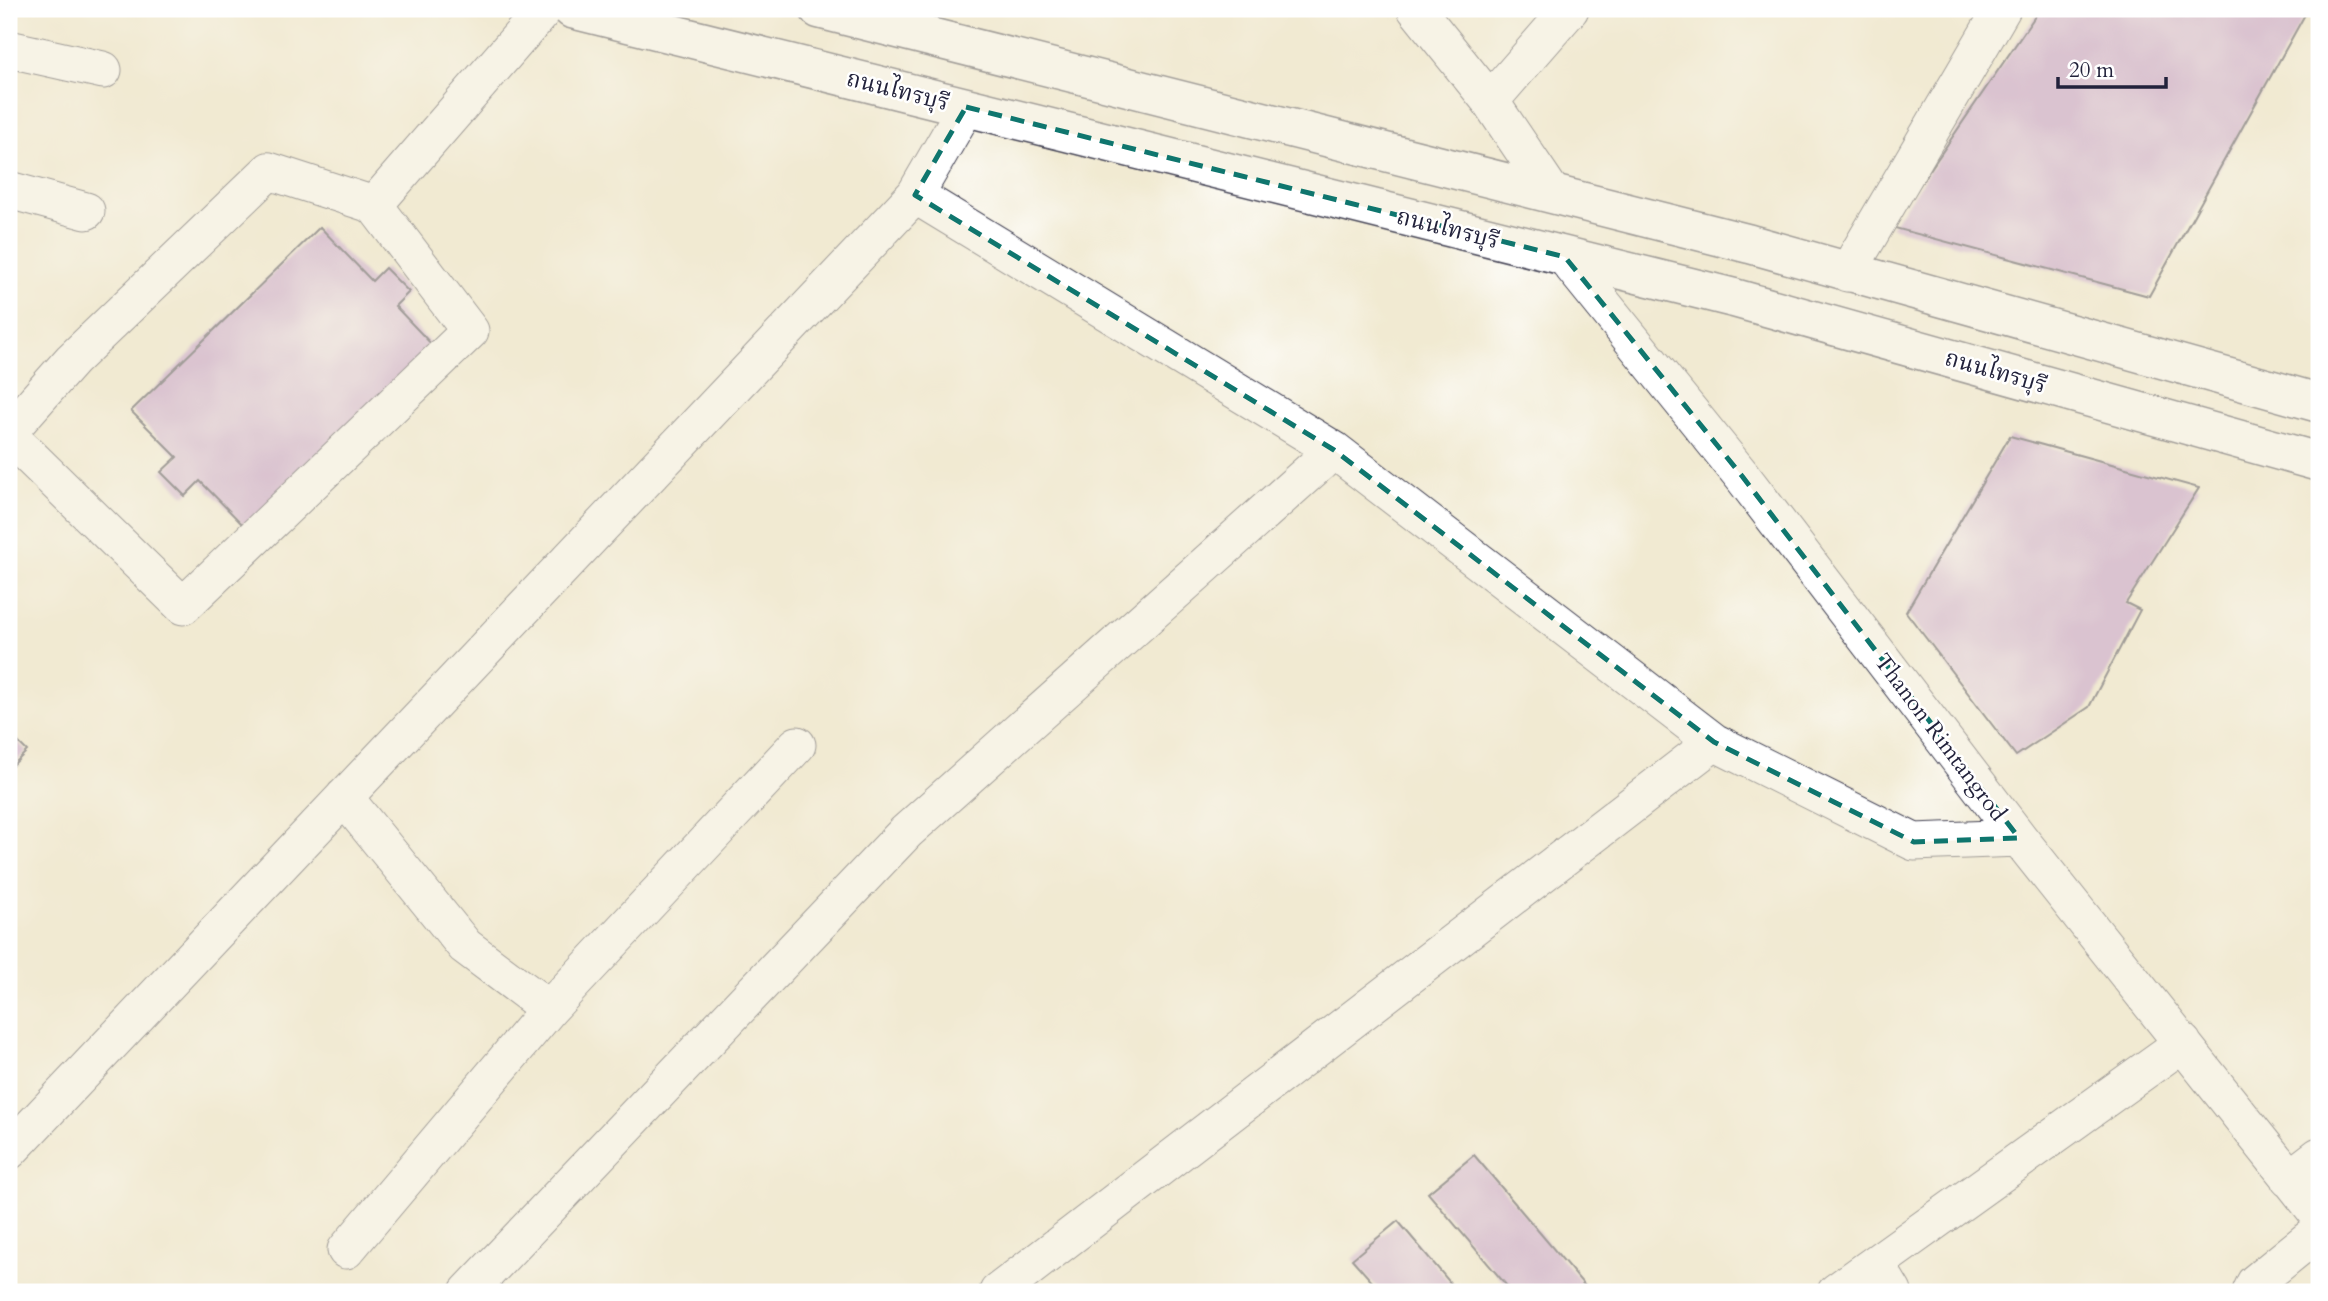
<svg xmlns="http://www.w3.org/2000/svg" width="2328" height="1301" viewBox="0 0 2328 1301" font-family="Cardo,'Noto Serif Thai',serif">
	<rect width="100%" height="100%" fill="#fff"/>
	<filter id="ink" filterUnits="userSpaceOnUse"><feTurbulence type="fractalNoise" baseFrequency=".0143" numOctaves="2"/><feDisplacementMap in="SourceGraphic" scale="14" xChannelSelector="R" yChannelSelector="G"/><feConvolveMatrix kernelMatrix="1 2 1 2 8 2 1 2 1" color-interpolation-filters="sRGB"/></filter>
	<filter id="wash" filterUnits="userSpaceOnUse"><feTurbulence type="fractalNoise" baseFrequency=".00686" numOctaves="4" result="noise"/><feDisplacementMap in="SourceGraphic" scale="28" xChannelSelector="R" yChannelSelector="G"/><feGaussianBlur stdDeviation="1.57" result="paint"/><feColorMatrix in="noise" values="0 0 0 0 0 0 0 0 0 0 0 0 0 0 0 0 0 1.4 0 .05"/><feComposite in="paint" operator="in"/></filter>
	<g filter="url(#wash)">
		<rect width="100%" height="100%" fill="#f1ead2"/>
		<g id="blocks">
			<path fill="#bf94ce" d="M2040 9H2308L2149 296 1891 227Z
				M320 227 372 281 385 268 409 292 395 306 436 349 249 531 200 481 185 496 161 472 177 457 131 411Z
				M2010 436 2199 488 2126 603 2140 610 2089 707 2016 756 1906 612Z
				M9 733 27 751 9 769Z
				M1474 1155 1590 1292H1512L1428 1193Z
				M1398 1221 1458 1292H1381L1352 1259Z"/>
		</g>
	</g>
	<g filter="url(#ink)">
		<use href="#blocks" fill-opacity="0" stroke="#414052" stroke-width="2"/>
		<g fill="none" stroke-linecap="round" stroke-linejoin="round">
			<g stroke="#414052" stroke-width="39">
				<path id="street" d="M1416 9 1490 101 1552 193
					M9 49 103 70
					M1490 101 1570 9
					M9 190 86 211
					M915 195 1334 450 1714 742 1914 842 2019 838
					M1565 257 1742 476 2019 838 2319 1215
					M1847 273 2002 9
					M9 431 72 360 269 171 374 205
					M9 436 183 606 470 331 374 205 544 9
					M344 797 465 946 549 1009
					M9 1151 915 195 966 107
					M2289 1179 2319 1156
					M346 1250 549 1009 797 745
					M1876 1264 1893 1292
					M468 1292 906 832 1334 450
					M998 1292 1714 742
					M1836 1292 2183 1043
					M2251 1292 2255 1283 2319 1231"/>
			</g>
			<g stroke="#414052" stroke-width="41">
				<path id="primary" d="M572 9 1734 298 2319 462
					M819 9 1750 244 2319 403"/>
			</g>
			<use href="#street" stroke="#fff" stroke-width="37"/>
			<use href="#primary" stroke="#fff" stroke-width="38"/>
		</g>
	</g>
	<path d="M0 0H2328V1301H0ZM966 107 1565 257 1742 476 2019 838 1914 842 1714 742 1334 450 915 195Z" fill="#f1ead2" fill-opacity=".55" fill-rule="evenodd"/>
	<path fill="none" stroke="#0f766e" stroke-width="5" stroke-dasharray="14 9" stroke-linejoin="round" d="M966 107 1565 257 1742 476 2019 838 1914 842 1714 742 1334 450 915 195Z"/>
	<g text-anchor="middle" stroke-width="5" stroke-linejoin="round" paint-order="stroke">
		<g font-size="23" fill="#22223b" stroke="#fff">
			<text transform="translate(898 90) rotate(14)" y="8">ถนนไทรบุรี</text>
			<text transform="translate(1448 228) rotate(14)" y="8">ถนนไทรบุรี</text>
			<text transform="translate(1996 371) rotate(16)" y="8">ถนนไทรบุรี</text>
			<text transform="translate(1941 737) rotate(53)" y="8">Thanon Rimtangrod</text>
		</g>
	</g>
	<rect width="2328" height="1301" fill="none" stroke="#fff" stroke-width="35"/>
	<path d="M2058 77v10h108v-10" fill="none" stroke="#22223b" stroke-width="3.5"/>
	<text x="2069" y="77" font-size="21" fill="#22223b" stroke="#ffffff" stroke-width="5" paint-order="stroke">20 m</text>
</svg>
